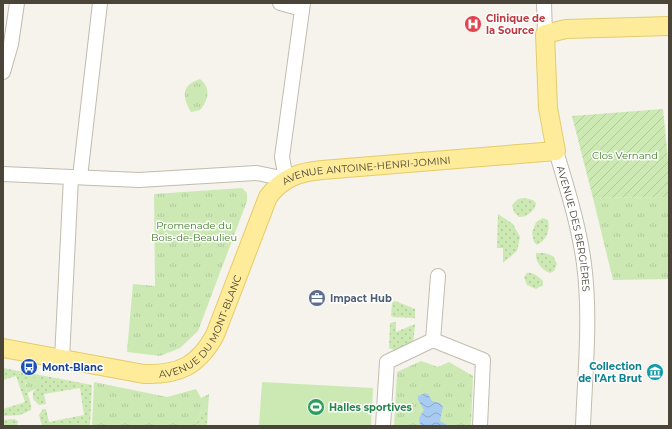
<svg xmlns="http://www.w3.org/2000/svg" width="672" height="429" viewBox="0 0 672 429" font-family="Montserrat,sans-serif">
	<defs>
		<pattern id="grass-dots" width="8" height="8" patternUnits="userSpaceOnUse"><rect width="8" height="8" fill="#cce9b4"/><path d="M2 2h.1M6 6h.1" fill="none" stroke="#b1c99c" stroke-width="1.8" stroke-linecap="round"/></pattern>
		<pattern id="park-tufts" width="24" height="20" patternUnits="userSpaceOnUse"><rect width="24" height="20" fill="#cce9b4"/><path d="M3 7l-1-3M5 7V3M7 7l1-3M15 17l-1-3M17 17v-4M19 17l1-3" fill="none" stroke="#b1c99c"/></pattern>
		<pattern id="garden-furrows" width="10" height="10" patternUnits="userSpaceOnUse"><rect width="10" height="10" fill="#cce9b4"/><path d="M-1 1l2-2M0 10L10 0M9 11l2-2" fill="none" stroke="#b1c99c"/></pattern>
		<pattern id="water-waves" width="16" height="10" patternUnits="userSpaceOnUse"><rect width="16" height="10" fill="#a8ccf1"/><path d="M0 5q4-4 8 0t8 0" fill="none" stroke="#8ba7c4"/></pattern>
	</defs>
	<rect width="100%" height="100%" fill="#f5f3eb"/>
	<path fill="url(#grass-dots)" d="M524 198 533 200 536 203C535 211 526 218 519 217L514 212 512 205 518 199Z
		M498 214 513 224 520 237 517 251 503 263V248H497Z
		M543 218 548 220C550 230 547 240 537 245L534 242 532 233 536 222Z
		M536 253H545L553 256 557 264 554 271 550 273C542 270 535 262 536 253Z
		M527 273C533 272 539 277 543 281V285L536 289 527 285 524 277Z
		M395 301 415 309V318L394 317 391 316 392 303Z
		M396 322V332L415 324 413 344 397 351 389 348 390 323Z
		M3 368 92 385 90 426H42L39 415 43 409H46L49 422 84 415 80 388 44 394 46 404 39 405 33 399V392L36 389 25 379C24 390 32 399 31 410L20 415 3 416V409L25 402 16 376 3 380Z
		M208 410 207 426H196L201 411Z
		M14 419 18 421 17 426H3V420Z"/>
	<path fill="url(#park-tufts)" d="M200 79C211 88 209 100 200 110L191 112C182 97 181 85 200 79Z
		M242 188 247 193V201L198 331 180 348 160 356 127 352 133 284 155 286 154 194Z
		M669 197V279L613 280 593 198Z
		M421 361 438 367 449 362 473 376 471 426H394L397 372Z
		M30 377 37 378 42 383 36 389 27 393 25 379Z
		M94 382 167 397 196 389 201 398 209 394 208 410 201 411 196 426H92Z"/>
	<path fill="url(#garden-furrows)" d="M663 109 669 170V197L593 198 572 116Z"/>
	<path fill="#cce9b4" d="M262 382 373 388 371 426H259Z"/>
	<path fill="url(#water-waves)" d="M425 393 428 394 432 401 440 403 443 407 440 421 449 426 420 425 419 418 424 410 418 400V396Z"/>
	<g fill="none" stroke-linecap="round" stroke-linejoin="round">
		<g stroke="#c1bcad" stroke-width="16">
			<g id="minor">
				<path d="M280 3 302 9"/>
				<path d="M544 3 545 34"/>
				<path d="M3 72 11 44 17 3"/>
				<path id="s1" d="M556 151C567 188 579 226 584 264 591 317 585 373 583 426"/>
				<path d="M3 174 139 180 257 173 286 179 282 157 303 3"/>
				<path d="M80 177 100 3"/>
				<path d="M438 276 433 340 483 360 480 426"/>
				<path d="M62 359 71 177"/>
				<path d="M383 426 387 362 433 340"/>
			</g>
		</g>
		<g stroke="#e4cc69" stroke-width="20">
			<g id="major">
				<path id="s2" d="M3 348 144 374C179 375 198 366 215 335L268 197C282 178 299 172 322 170L556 151 548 108 545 34 566 29 669 26"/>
			</g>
		</g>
		<use href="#minor" stroke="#fff" stroke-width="14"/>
		<use href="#major" stroke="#feec9b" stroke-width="18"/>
	</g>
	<defs>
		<g id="hospital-disc" transform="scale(0.9)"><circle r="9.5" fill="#e0444e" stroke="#fff"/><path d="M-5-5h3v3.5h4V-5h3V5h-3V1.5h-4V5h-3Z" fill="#fff"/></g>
		<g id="office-disc" transform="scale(0.9)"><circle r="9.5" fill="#5c6f8a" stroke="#fff"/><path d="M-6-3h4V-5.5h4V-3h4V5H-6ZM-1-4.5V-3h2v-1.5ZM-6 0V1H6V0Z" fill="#fff"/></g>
		<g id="bus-disc" transform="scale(0.9)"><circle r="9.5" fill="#1a4fb4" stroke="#fff"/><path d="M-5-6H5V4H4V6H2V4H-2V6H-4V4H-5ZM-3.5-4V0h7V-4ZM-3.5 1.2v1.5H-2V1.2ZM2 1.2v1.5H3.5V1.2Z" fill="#fff"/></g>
		<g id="museum-disc" transform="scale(0.9)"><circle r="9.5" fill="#0f9aa8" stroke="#fff"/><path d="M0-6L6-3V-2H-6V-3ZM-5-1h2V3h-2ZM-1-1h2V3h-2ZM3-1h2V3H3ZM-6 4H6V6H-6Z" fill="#fff"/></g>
		<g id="stadium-disc" transform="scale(0.9)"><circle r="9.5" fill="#2e9e5b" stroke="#fff"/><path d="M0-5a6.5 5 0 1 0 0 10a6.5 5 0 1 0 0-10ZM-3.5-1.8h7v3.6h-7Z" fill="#fff"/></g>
	</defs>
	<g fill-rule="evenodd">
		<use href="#hospital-disc" x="473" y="24"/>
		<use href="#office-disc" x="317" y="298"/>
		<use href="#bus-disc" x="29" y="367"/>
		<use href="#museum-disc" x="655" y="372"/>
		<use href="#stadium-disc" x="316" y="407"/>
	</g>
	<g text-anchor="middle" stroke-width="3" stroke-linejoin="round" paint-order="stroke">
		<g font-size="10" font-weight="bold" fill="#be3a42" stroke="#fff" text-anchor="start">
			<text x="486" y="22">Clinique de<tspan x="486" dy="12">la Source</tspan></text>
		</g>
		<g font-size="10" fill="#417d2a" stroke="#fff">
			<text x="625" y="159">Clos Vernand</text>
			<text x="194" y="229">Promenade du<tspan x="194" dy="12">Bois-de-Beaulieu</tspan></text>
		</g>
		<g font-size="10" fill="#4a4538" stroke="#fff">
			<text dy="4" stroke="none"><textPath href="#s2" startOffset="484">AVENUE ANTOINE-HENRI-JOMINI</textPath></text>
			<text dy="4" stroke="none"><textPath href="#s1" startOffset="80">AVENUE DES BERGIÈRES</textPath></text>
			<text dy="4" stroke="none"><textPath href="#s2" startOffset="226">AVENUE DU MONT-BLANC</textPath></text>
		</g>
		<g font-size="10" font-weight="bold" fill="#4e5e75" stroke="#fff" text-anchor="start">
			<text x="330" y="302">Impact Hub</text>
		</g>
		<g font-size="10" font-weight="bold" fill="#0d838f" stroke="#fff" text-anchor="end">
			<text x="642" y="370">Collection<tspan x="642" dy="12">de l’Art Brut</tspan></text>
		</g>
		<g font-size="10" font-weight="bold" fill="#164399" stroke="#fff" text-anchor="start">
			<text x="42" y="371">Mont-Blanc</text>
		</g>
		<g font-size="10" font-weight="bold" fill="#27864d" stroke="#fff" text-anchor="start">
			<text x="329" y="411">Halles sportives</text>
		</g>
	</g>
	<rect width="672" height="429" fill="none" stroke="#4a4538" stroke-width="8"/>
</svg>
